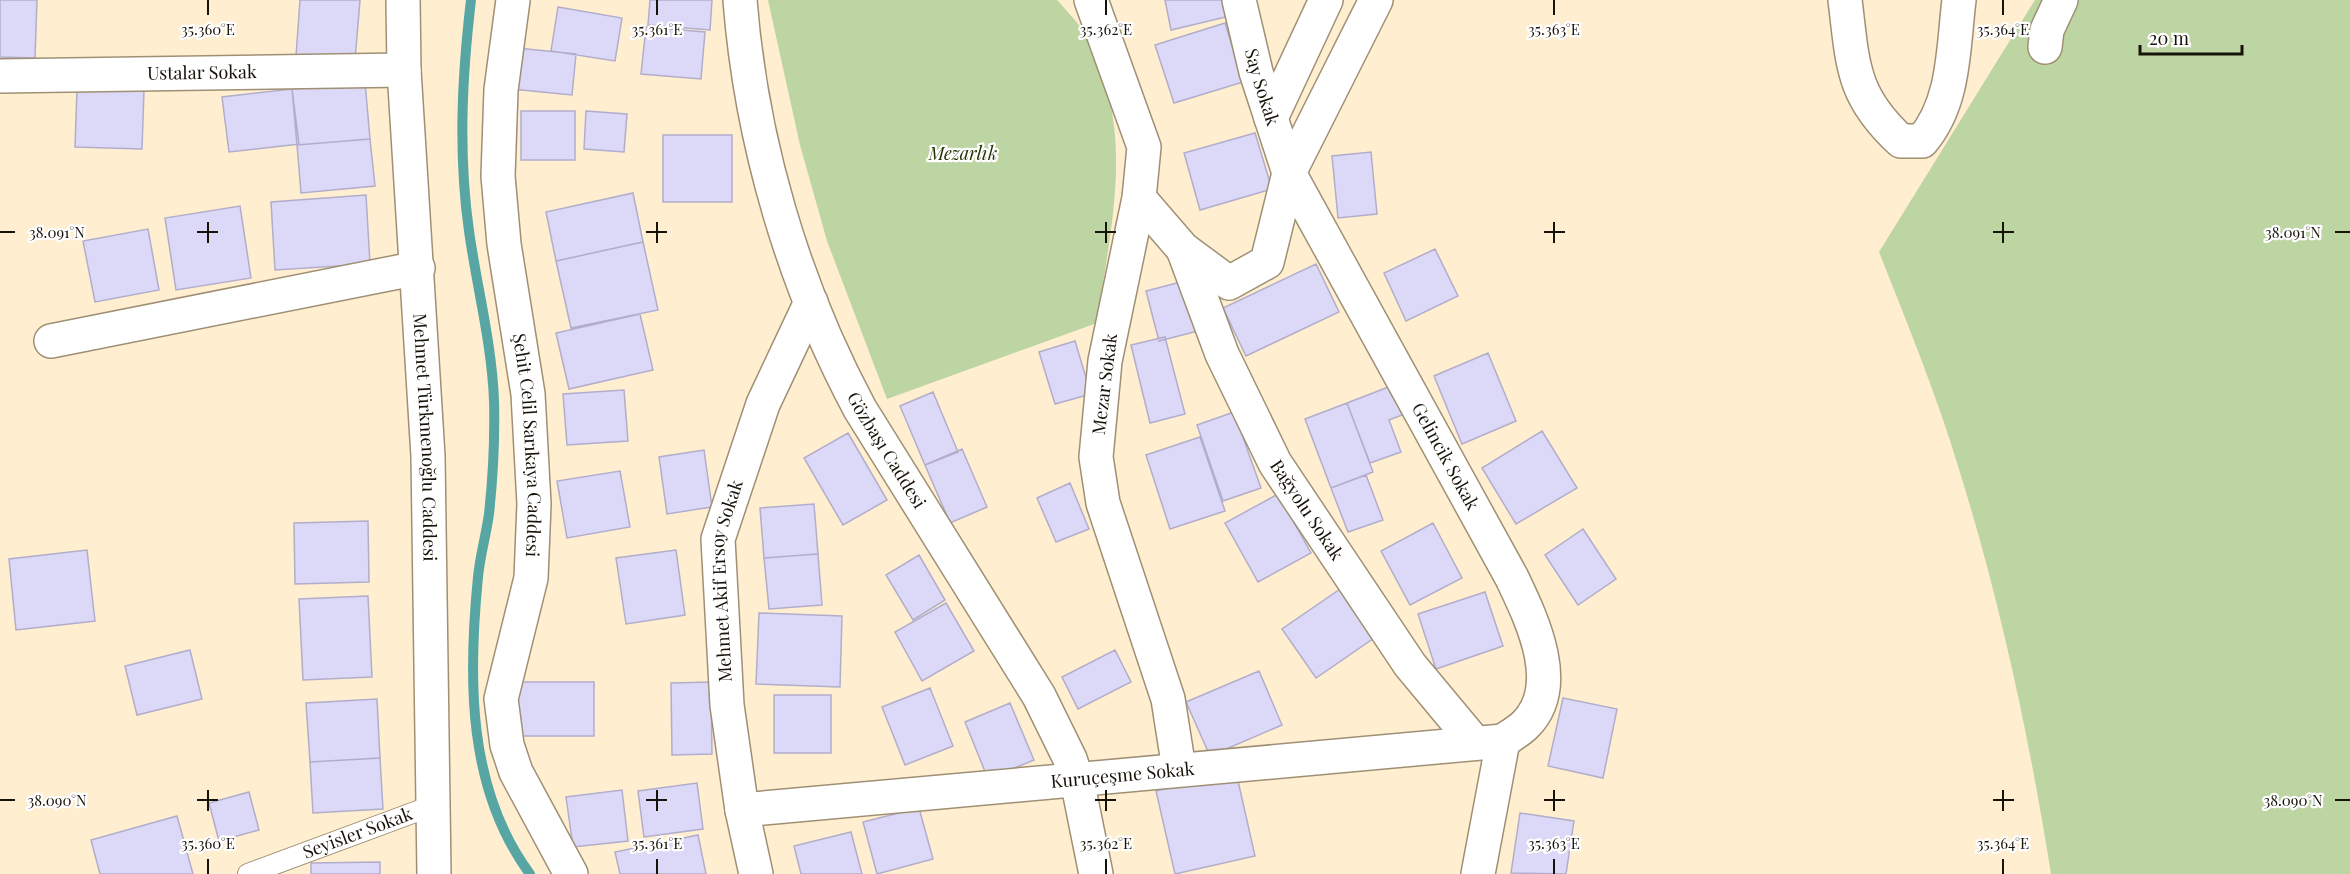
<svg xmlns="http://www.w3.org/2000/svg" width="2350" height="874" viewBox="0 0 2350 874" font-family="'Playfair Display',serif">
	<rect width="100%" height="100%" fill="#ffeed0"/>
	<path fill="#bdd4a3" d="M768 0H1057L1060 3C1067 12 1077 21 1083 31 1138 128 1111 220 1097 323L887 399 827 241 800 145Z
		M2035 0H2350V874H2051C2029 736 2000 600 1958 466 1936 393 1907 323 1879 252Z"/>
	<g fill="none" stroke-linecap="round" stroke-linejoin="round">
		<path stroke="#57a6a3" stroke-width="10" d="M471 0C462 77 458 153 469 231 477 288 492 344 494 401 495 439 493 477 489 514 486 535 480 556 478 577 468 678 467 789 530 874"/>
	</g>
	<path fill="#dcd8f7" stroke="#b1adcb" stroke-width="1.5" d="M0 0H37L35 58 0 57Z
		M300 0H360L355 60 296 56Z
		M650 0H712L710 30 648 25Z
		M1165 0H1226L1230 16 1171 30Z
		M558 7 622 18 615 61 551 51Z
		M1225 23 1243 82 1174 103 1155 45Z
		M646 27 705 32 701 79 641 74Z
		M517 48 576 54 572 95 512 89Z
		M365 82 370 139 297 145 292 89Z
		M77 89 144 90 142 149 75 147Z
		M292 89 299 144 229 152 222 97Z
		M521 111H575V160H521Z
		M586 111 627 114 624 152 584 149Z
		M1255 133 1272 189 1200 210 1184 153Z
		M663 135H732V202H663Z
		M370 139 375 186 301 193 297 145Z
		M1371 152 1377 214 1338 218 1332 156Z
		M633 193 643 242 556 261 546 212Z
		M366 195 370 264 275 270 271 202Z
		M240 206 251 278 176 290 165 218Z
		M148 229 159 290 95 302 83 241Z
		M643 242 658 310 571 328 556 261Z
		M1435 249 1458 296 1406 321 1384 273Z
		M1316 264 1339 312 1246 356 1223 308Z
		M1185 281 1198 331 1159 341 1146 291Z
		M640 314 653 370 569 389 556 333Z
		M1165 337 1185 414 1150 423 1131 345Z
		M1075 341 1091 394 1055 404 1039 352Z
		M1488 353 1516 421 1462 444 1434 376Z
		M1391 386 1402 415 1389 420 1401 452 1370 463 1347 403Z
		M624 390 628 441 567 445 563 394Z
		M933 392 958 452 925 465 900 406Z
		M1347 403 1373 472 1331 488 1305 419Z
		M1234 412 1261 488 1223 501 1197 425Z
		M1542 431 1577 488 1516 524 1482 468Z
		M848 433 887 500 843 525 804 458Z
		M1200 437 1225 511 1170 529 1146 455Z
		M962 449 987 507 950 523 925 465Z
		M704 450 712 507 667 514 659 457Z
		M620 471 630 527 567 538 557 481Z
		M1366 475 1383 520 1348 532 1331 488Z
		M1070 483 1089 529 1056 542 1037 498Z
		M1278 494 1311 553 1258 582 1225 523Z
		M814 504 818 554 764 558 760 508Z
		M368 521 369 582 295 584 294 523Z
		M1433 523 1462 578 1410 605 1381 551Z
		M1583 529 1616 579 1578 605 1545 555Z
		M87 550 95 621 16 630 9 559Z
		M676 550 685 615 626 624 616 558Z
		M818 554 822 605 769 609 764 558Z
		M919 555 945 600 913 620 886 575Z
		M1343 587 1377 636 1316 678 1282 629Z
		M1485 592 1503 646 1436 669 1418 614Z
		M368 596 372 677 303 680 299 599Z
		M946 603 974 651 922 681 895 632Z
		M759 613 842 616 840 687 756 684Z
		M190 650 202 699 137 715 125 666Z
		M1115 650 1131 682 1078 709 1062 677Z
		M1259 671 1282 725 1210 756 1186 702Z
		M514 682H594V736H514Z
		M711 682 712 754 672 755 671 683Z
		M930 688 953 746 905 765 882 707Z
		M774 695H831V753H774Z
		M1563 698 1617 709 1603 778 1548 766Z
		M377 699 380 758 310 762 306 703Z
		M1010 703 1034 760 988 779 965 722Z
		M380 758 383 809 313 813 310 762Z
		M1236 772 1255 856 1175 874 1156 791Z
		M697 783 703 829 644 837 638 791Z
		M622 790 628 841 573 847 566 797Z
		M249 792 259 830 219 841 209 803Z
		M919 808 933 859 877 874 863 822Z
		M1520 813 1574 821 1566 874 1511 873Z
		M177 816 193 874H100L91 840Z
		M851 832 862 874H801L794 846Z
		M698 835 706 874H620L615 852Z
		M380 862V874H311V863Z"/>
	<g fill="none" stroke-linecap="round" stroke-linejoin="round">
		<g stroke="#9f9075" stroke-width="22">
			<g id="service">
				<path id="s1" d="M248 874 434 805"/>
			</g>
		</g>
		<g stroke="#9f9075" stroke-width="36">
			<g id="minor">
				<path d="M1091 0 1144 147 1139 198 1105 361 1096 457 1103 503 1168 699 1179 769"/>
				<path id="s2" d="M1239 0 1256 72 1289 173 1512 578C1531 618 1565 686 1525 725 1519 731 1510 736 1503 741"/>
				<path d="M1845 0C1853 64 1851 95 1901 141H1922C1955 102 1953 49 1959 0"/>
				<path d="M2045 47 2047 30 2061 0"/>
				<path id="s3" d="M0 76 404 70"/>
				<path d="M1271 118 1326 0"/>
				<path d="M1139 198 1183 249 1229 283 1267 262 1289 173 1376 0"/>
				<path id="s4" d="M1183 249 1222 354 1275 463 1410 665 1475 743"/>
				<path d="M51 341 418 268"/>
				<path id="s5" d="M742 810 1503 741"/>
				<path id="s6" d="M756 874 742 810 727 705 718 539 763 404 811 302"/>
				<path d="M1478 874 1503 741"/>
			</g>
		</g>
		<g stroke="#9f9075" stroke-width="36">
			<g id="tertiary">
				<path id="s7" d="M513 0 501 90 498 176 504 244 528 394 534 504 531 578 501 699 507 745 516 772 571 874"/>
				<path id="s8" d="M740 0C751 141 793 284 860 409L1039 696 1070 759 1077 780 1096 874"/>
			</g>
		</g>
		<g stroke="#9f9075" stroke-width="36">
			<g id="secondary">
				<path id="s9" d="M403 0 404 70 428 456 434 874"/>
			</g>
		</g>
		<use href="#service" stroke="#fff" stroke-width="20"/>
		<use href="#minor" stroke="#fff" stroke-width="33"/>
		<use href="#tertiary" stroke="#fff" stroke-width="33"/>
		<use href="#secondary" stroke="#fff" stroke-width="33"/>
	</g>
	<path fill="none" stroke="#181308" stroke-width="2" d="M208 0V15M657 0V15M1106 0V15M1554 0V15M2003 0V15M208 222V243M657 222V243M1106 222V243M1554 222V243M2003 222V243M0 232H15M197 232H218M646 232H667M1095 232H1116M1544 232H1565M1993 232H2014M2335 232H2350M208 790V811M657 790V811M1106 790V811M1554 790V811M2003 790V811M0 800H15M197 800H218M646 800H667M1095 800H1116M1544 800H1565M1993 800H2014M2335 800H2350M208 859V874M657 859V874M1106 859V874M1554 859V874M2003 859V874"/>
	<g text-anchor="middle" stroke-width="4.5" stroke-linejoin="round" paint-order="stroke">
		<g font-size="18" fill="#181308" stroke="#fff">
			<text dy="6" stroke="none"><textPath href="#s3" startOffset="202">Ustalar Sokak</textPath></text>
			<text dy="6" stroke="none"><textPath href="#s2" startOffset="90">Say Sokak</textPath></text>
			<text transform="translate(1105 384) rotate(-83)" y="6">Mezar Sokak</text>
			<text dy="6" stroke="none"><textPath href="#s9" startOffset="438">Mehmet Türkmenoğlu Caddesi</textPath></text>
			<text dy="6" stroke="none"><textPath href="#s7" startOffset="448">Şehit Celil Sarıkaya Caddesi</textPath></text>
			<text dy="6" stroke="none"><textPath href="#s8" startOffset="478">Gözbaşı Caddesi</textPath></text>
			<text dy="6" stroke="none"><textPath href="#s2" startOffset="504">Gelincik Sokak</textPath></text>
			<text dy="6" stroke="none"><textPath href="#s4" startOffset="290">Bağyolu Sokak</textPath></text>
			<text dy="6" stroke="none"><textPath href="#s6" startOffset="297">Mehmet Akif Ersoy Sokak</textPath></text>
			<text dy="6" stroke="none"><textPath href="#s5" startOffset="382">Kuruçeşme Sokak</textPath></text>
			<text dy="6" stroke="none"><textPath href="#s1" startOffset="117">Seyisler Sokak</textPath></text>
		</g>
		<g font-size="18" font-style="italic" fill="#223500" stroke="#fff">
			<text x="963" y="160">Mezarlık</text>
		</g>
	</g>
	<g font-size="15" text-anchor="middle" fill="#181308" stroke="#fff" stroke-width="4.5" stroke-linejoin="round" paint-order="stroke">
		<text x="208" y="35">35.360°E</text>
		<text x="657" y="35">35.361°E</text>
		<text x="1106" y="35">35.362°E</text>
		<text x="1554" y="35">35.363°E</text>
		<text x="2003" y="35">35.364°E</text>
		<text x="57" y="238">38.091°N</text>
		<text x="2293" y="238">38.091°N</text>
		<text x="57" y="806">38.090°N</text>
		<text x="2293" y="806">38.090°N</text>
		<text x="208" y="849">35.360°E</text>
		<text x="657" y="849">35.361°E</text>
		<text x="1106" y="849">35.362°E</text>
		<text x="1554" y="849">35.363°E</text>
		<text x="2003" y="849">35.364°E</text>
	</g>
	<path d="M2140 45v9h102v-9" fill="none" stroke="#181308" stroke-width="3"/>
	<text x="2149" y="45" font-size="18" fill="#181308" stroke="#ffffff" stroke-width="4.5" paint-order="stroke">20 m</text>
</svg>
